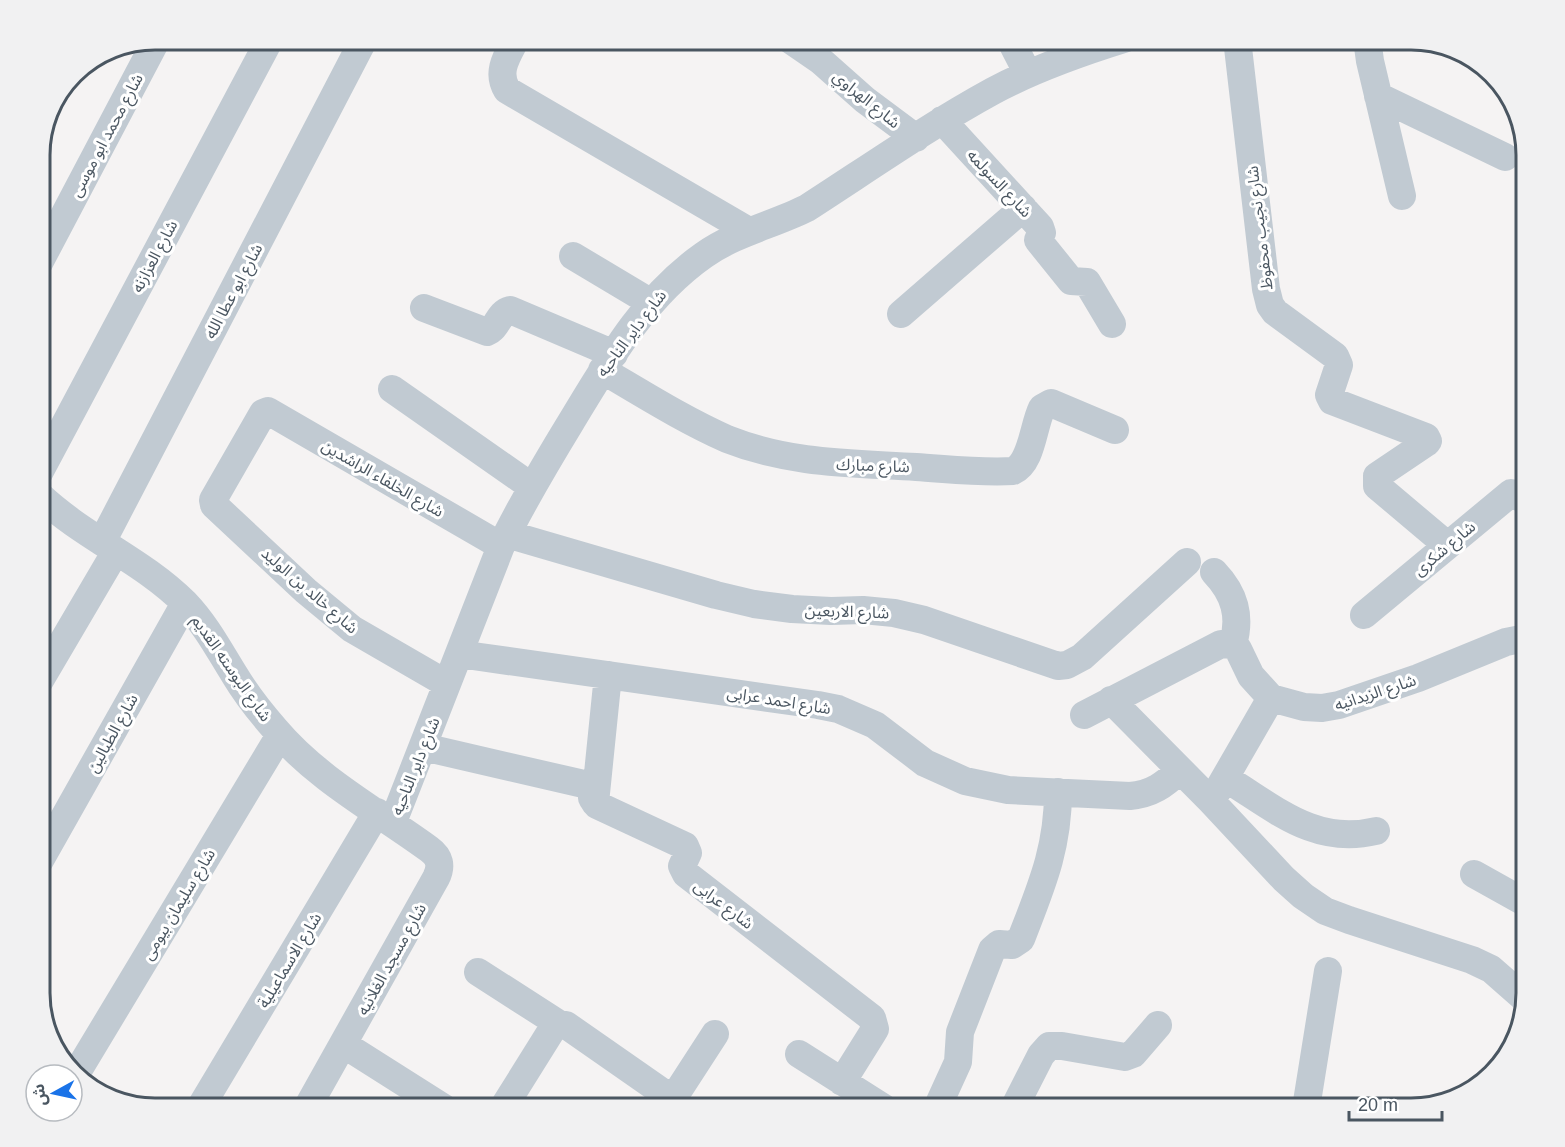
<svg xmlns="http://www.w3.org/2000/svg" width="1565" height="1147" viewBox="0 0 1565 1147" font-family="Arial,'Noto Sans Arabic',sans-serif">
	<rect width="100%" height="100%" fill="#f5f3f3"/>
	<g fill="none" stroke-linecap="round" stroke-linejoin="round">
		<path stroke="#c1cad2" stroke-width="28" d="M516 39C507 56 496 72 507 90L749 231
			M789 39 821 61 865 100 916 138
			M1010 39 1028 74
			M1237 39 1266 289 1270 305 1275 312 1335 356 1339 365 1329 395 1332 401 1426 437 1428 441 1426 443 1377 476V486L1447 545
			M1367 39 1370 61 1402 196
			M1378 96 1505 157
			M942 120 1040 227 1042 233 1038 240 1071 281 1087 282 1112 324
			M573 256 650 302
			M39 263 157 39
			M424 308 487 332C498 328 498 313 510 310L614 354
			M901 314 1023 208
			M602 370C643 394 684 420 727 439 790 464 851 463 916 467 948 469 981 473 1013 471 1032 463 1033 426 1042 408L1051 403 1115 430
			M392 389 532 487
			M39 473 270 39
			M39 495C83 537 142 560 185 603 206 625 219 650 234 674 246 694 260 712 275 729 317 779 377 811 429 849 440 857 442 866 436 878L307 1108
			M507 534 716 595 754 604 792 609 831 611 863 610 894 613 924 620 1058 666 1067 665 1082 657 1187 562
			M102 542 364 39
			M1214 572C1235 594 1241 616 1233 645
			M1364 615 1511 493 1518 494 1526 502
			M459 654 818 705 838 709 875 725 925 763 965 781 1008 790 1130 796C1152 794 1164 785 1180 770
			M39 682 116 551
			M447 684 352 629 306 591 214 505 213 500 263 413 268 411 501 546
			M1111 700 1211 801 1284 879 1303 896 1325 911 1349 920 1472 960 1491 969 1524 998
			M1084 715 1221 644 1233 645 1238 649 1251 676 1271 698 1304 707 1322 708 1339 705 1418 678 1506 642 1526 638
			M423 747 588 785 593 789 592 798 597 805 685 846 688 853 682 866 686 874 872 1018 875 1029 872 1034 842 1082
			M1225 778C1275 808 1314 846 1376 831
			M1215 795 1271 698
			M595 803 608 675
			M393 822 501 546C522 503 546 463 571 422 608 361 644 297 704 255 735 233 773 225 807 208 869 168 929 126 993 91 1034 69 1079 53 1124 39
			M39 862 185 603
			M1474 874 1526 903
			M478 972 559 1024
			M343 1044 444 1108
			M799 1054 884 1108
			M76 1074 280 735
			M200 1108 377 812
			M503 1108 553 1028 559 1024 566 1025 665 1094 676 1092 680 1088 715 1034
			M937 1108 958 1062 960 1032 992 950 999 944 1012 945 1021 939C1041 887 1058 849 1058 792
			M1014 1108 1041 1055 1049 1046H1062L1125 1057 1133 1054 1158 1025
			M1306 1108 1328 971"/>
	</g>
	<g text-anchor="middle" stroke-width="6" stroke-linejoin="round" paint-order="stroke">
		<g font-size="16" fill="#4a5661" stroke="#fff">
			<text transform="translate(867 99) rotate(39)" y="6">شارع الهراوي</text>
			<text transform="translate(106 135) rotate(-62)" y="6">شارع محمد ابو موسى</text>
			<text transform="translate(1000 183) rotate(47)" y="6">شارع السولمه</text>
			<text transform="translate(1259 228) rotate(-97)" y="6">شارع نجيب محفوظ</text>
			<text transform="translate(154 256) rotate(-62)" y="6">شارع العزازنه</text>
			<text transform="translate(233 291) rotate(-62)" y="6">شارع ابو عطا الله</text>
			<text transform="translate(631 333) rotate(-53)" y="6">شارع داير الناحيه</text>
			<text transform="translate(873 465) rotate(2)" y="6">شارع مبارك</text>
			<text transform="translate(383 478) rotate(30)" y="6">شارع الخلفاء الراشدين</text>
			<text transform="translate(1444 548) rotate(-40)" y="6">شارع شكرى</text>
			<text transform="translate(310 590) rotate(41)" y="6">شارع خالد بن الوليد</text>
			<text transform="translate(847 611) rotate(2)" y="6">شارع الاربعين</text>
			<text transform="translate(232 668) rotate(55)" y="6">شارع البوسته القديم</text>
			<text transform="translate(1375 692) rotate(-18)" y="6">شارع الزيدانيه</text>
			<text transform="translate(779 700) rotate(9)" y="6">شارع احمد عرابى</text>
			<text transform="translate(112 733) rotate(-61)" y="6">شارع الطبالين</text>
			<text transform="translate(415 766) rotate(-68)" y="6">شارع داير الناحيه</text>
			<text transform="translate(178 904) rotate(-59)" y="6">شارع سليمان بيومى</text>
			<text transform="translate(724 904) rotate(37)" y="6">شارع عرابى</text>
			<text transform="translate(391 959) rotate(-61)" y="6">شارع مسجد الغلانيه</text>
			<text transform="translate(289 960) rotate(-59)" y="6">شارع الاسماعيلية</text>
		</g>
	</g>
	<path d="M0 0H1565V1147H0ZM155 50H1411A105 105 0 0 1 1516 155V993A105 105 0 0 1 1411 1098H155A105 105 0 0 1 50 993V155A105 105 0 0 1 155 50Z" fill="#f1f1f2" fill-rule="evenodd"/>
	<path fill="none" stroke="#4a5661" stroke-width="3" d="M155 50H1411A105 105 0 0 1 1516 155V993A105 105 0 0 1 1411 1098H155A105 105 0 0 1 50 993V155A105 105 0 0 1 155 50Z"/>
	<g transform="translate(54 1093) rotate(262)"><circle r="28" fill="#ffffff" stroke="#b7bbc0" stroke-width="1.5"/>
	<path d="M0-4.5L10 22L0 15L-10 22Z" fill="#1a73e8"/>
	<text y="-9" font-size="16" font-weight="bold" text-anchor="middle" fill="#4a5661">ش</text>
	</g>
	<path d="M1349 1111v9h93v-9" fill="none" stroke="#4a5661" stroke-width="3"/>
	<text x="1358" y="1111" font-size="18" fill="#4a5661" stroke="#ffffff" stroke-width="4.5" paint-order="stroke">20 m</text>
</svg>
